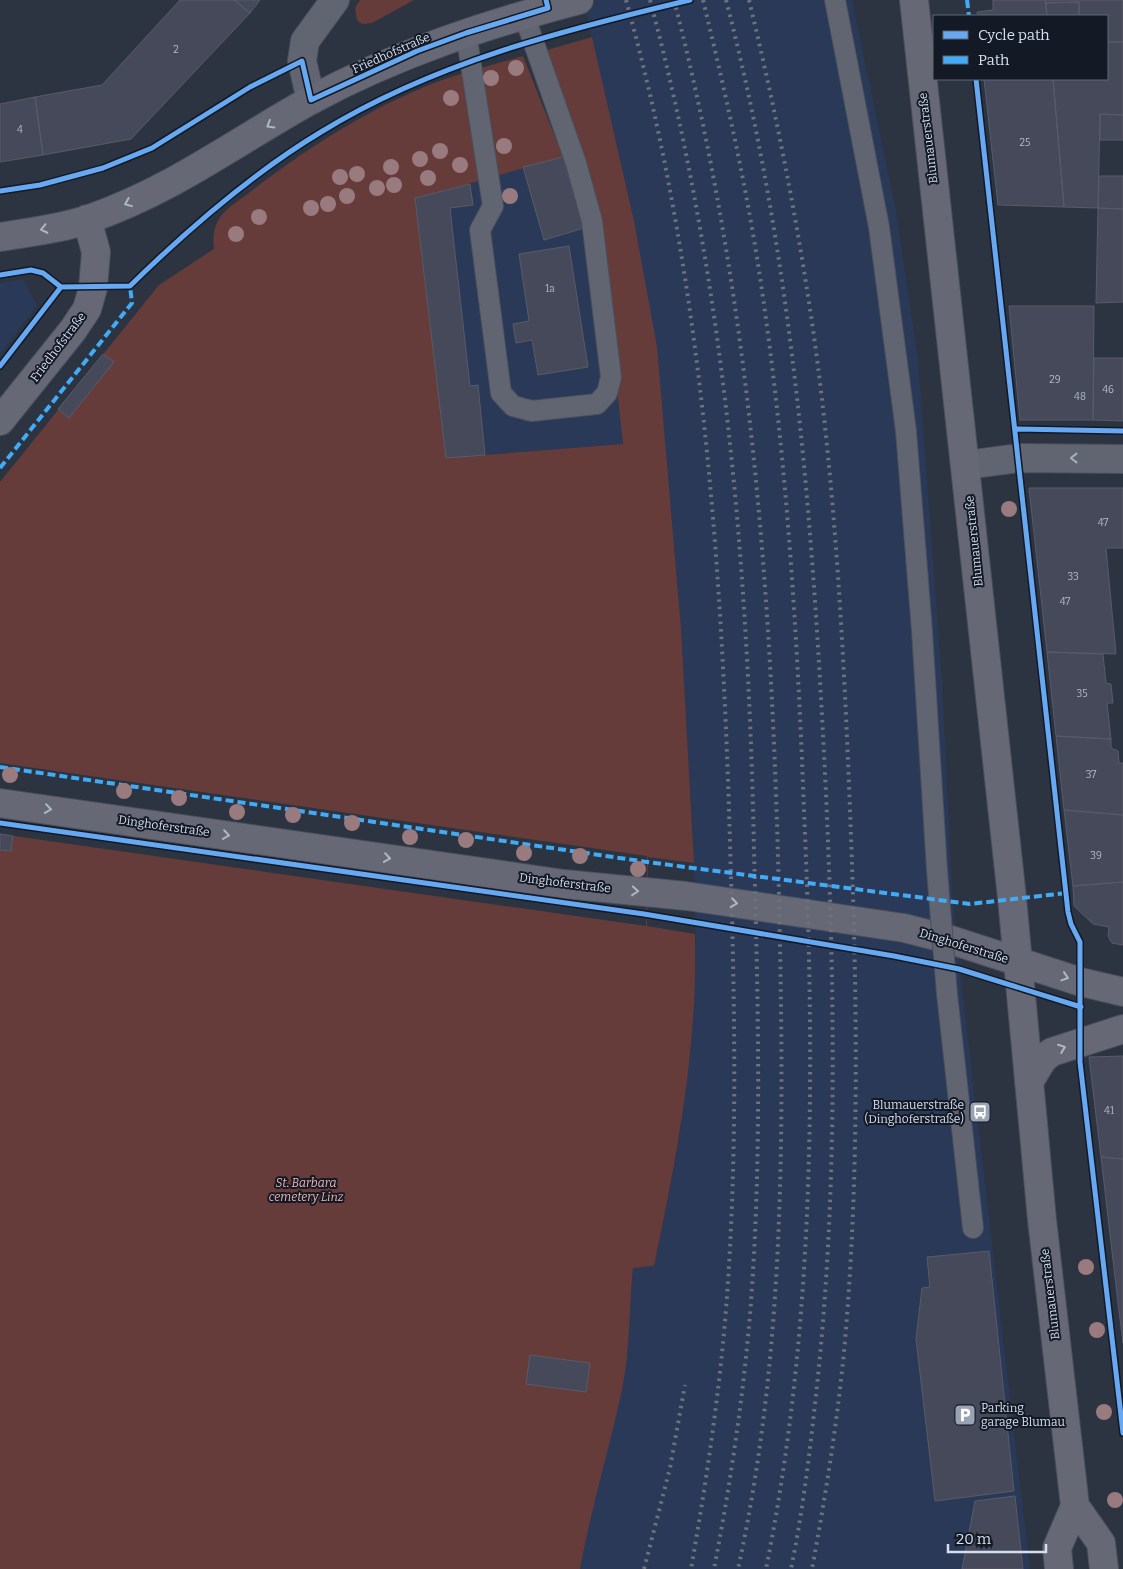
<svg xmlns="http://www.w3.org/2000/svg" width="1123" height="1569" viewBox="0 0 1123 1569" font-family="Bitter,serif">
	<rect width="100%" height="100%" fill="#2c3442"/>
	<path fill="#2a3958" d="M583 0H852L896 212 918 360 942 682 952 890 963 997 1030 1569H580L587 1530 622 1389 628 1340 633 1268 654 1266 668 1199 681 1127 690 1049 696 962 694 863 681 629 634 221Z
		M583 155 599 224 623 444 446 458 415 198 470 184 523 167 563 157Z
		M23 279 37 306 0 354V283Z"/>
	<path fill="#663c3b" d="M360 0H414L372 23 362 24 357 20 355 8Z
		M592 37 634 221 657 347 681 629 694 863 648 857 647 926 695 934C698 1046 677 1157 654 1266L633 1268C629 1308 630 1350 622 1390 609 1450 591 1508 580 1569H0V834L646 926 647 856 0 763V482L159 285 214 249C213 240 213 231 217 223 222 210 239 201 250 192 303 151 360 114 422 88 455 74 490 66 523 56L563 157 415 199 446 458 623 444 599 224 547 50Z"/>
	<path fill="#46495a" stroke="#585b68" d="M180 0H234L250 13 131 139 43 155 35 97 102 85Z
		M234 0H260L250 13Z
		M993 0H1045L1047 16H978L977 12 993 10Z
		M1045 0H1123V42H1107V16H1079V2L1046 3Z
		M1079 2V16H1047L1046 3Z
		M1107 42H1123V115L1100 114 1098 208 1064 207 1053 79H1107Z
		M984 79H1053L1064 207 998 205Z
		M35 97 43 155 0 162V104Z
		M1100 114 1123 115V140H1100Z
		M563 157 584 228 544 240 523 167Z
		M1099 176H1123V209L1098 208Z
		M470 184 473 205 450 208 470 386 478 385 485 455 446 458 415 198Z
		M1098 208 1123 209V302L1096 303Z
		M569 246 588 367 538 375 532 340 516 343 513 324 529 321 519 254Z
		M1009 306H1094L1093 420H1020Z
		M103 354 114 362 69 418 58 409Z
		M1094 358H1123V421L1093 420Z
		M1029 488H1123V548H1106L1116 654 1047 652Z
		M1047 652 1103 654 1106 683 1111 684 1113 703H1107L1111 739 1056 736Z
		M1056 736 1111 739V748L1118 751 1119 763H1123V815L1064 810Z
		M1064 810 1123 815V882L1073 886Z
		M0 834 13 836 11 851 0 850Z
		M1123 882V945L1112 943 1108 936 1109 927 1093 924 1074 906 1073 886Z
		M1123 1056V1159L1101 1157 1089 1057Z
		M1101 1157 1123 1159V1343L1119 1311Z
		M989 1251 1014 1491 935 1501 916 1339 922 1288 930 1287 927 1257Z
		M530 1355 590 1363 586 1392 526 1384Z
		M1015 1496 1023 1569H962L975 1501Z"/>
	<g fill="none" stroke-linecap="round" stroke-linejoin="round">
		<g stroke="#494f5c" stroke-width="22">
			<path id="service" d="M835 0 879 227 906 431 922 631 937 870
				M466 33 493 206 480 230 501 393 513 406 532 411 597 404 607 393 611 377 592 221 576 163 524 15
				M947 994 973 1228"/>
		</g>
		<g stroke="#494f5c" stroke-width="30">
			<path id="minor" d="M311 100 302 61 305 41 335 0
				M966 465 1019 458 1123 459"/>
		</g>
		<g stroke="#494f5c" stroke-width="30">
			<path id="secondary" d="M914 0 1012 898 1042 1220 1075 1506 1101 1543 1104 1569
				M0 237C29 232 61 229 89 219 173 190 235 142 311 100 396 54 487 24 579 0
				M0 421 73 330 87 309 93 288 96 252 87 219
				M0 803 564 884 686 896 904 928 951 940 1081 982 1123 992
				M1029 1082 1043 1059 1052 1052 1123 1029
				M1059 1569 1057 1548 1075 1506"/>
		</g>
		<use href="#service" stroke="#606571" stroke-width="20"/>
		<use href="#minor" stroke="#606571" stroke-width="28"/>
		<use href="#secondary" stroke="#666975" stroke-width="28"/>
		<path stroke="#6d727c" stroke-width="4" stroke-dasharray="2.5 5" stroke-linecap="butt" d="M626 0C699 263 720 537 729 809 734 976 739 1143 726 1309 719 1397 706 1483 691 1569
			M650 0C724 277 748 563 754 849 758 1000 762 1151 751 1302 744 1392 731 1481 714 1569
			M674 0C750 295 772 593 779 897 784 1121 786 1349 738 1569
			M703 0C724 87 744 175 758 264 786 445 797 627 804 810 815 1063 816 1320 766 1569
			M726 0C794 262 813 525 826 794 835 997 838 1202 815 1404 809 1459 802 1515 791 1569
			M749 0C777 116 800 233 816 351 836 503 844 656 850 810 857 986 860 1165 845 1341 838 1418 826 1493 812 1569
			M644 1569 670 1468 685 1385"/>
		<g stroke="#494f5c" stroke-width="22" stroke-linecap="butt">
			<path id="service-bridge" d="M937 870 947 994"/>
		</g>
		<use href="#service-bridge" stroke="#606571" stroke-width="20"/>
		<path stroke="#42abf6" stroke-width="4" stroke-dasharray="8 4" stroke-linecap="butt" d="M967 0 969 16
			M0 468 132 303 130 286
			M0 767 647 862 970 904 1066 893"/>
		<g stroke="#131925" stroke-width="8">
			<path id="cycleway" d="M976 79 1068 912 1071 924 1080 942V1062L1123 1433
				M0 191 40 185 103 168 152 148 250 87 302 61 311 100 417 51 466 33 548 8 546 0
				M0 275 31 270 43 273 61 287 130 286C188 229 251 174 321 132 433 63 563 30 690 0
				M0 366 61 287
				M1017 429 1123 431
				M0 823 644 914 894 956 959 969 1081 1007"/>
		</g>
		<use href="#cycleway" stroke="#66a8f1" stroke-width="5"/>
	</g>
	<g fill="#997a7e">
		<circle cx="516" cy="68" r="8"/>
		<circle cx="491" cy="78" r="8"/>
		<circle cx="451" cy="98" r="8"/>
		<circle cx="504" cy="146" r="8"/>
		<circle cx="440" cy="151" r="8"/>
		<circle cx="420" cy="159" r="8"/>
		<circle cx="460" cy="165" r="8"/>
		<circle cx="391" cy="167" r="8"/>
		<circle cx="357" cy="174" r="8"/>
		<circle cx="340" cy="177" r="8"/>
		<circle cx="428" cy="178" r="8"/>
		<circle cx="394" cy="185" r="8"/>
		<circle cx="377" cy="188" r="8"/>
		<circle cx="347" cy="196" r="8"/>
		<circle cx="510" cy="196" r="8"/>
		<circle cx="328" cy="204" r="8"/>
		<circle cx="311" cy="208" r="8"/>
		<circle cx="259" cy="217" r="8"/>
		<circle cx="236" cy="234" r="8"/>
		<circle cx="1009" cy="509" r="8"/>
		<circle cx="10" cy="775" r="8"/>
		<circle cx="124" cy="791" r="8"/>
		<circle cx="179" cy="798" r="8"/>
		<circle cx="237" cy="812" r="8"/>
		<circle cx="293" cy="815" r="8"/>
		<circle cx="352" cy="823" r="8"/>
		<circle cx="410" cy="837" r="8"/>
		<circle cx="466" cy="840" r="8"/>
		<circle cx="524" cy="853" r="8"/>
		<circle cx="580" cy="856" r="8"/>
		<circle cx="638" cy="869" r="8"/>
		<circle cx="1086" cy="1267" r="8"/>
		<circle cx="1097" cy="1330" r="8"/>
		<circle cx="1104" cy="1412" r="8"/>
		<circle cx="1115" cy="1500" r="8"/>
	</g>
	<defs><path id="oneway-chevron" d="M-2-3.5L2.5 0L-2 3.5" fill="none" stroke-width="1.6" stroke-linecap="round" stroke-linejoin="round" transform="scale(1.25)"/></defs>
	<g stroke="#afb6c5">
		<use href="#oneway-chevron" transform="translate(270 125) rotate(149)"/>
		<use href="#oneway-chevron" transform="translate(128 203) rotate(158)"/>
		<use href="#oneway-chevron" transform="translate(44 229) rotate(168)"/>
		<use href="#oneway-chevron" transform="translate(48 809) rotate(8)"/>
		<use href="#oneway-chevron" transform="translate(226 835) rotate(8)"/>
		<use href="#oneway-chevron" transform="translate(387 858) rotate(8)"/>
		<use href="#oneway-chevron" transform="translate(635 891) rotate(5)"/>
		<use href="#oneway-chevron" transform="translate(734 903) rotate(9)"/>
		<use href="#oneway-chevron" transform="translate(1065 977) rotate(18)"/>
		<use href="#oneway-chevron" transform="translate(1062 1048) rotate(-21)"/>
	</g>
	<use stroke="#a7aebd" href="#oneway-chevron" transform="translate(1074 458) rotate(-180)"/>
	<defs>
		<g id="bus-square" transform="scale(1.125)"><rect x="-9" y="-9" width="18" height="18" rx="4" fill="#9aa3b3" stroke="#131925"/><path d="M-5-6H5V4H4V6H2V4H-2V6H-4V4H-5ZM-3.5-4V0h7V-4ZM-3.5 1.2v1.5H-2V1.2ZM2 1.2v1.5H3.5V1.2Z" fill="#fff"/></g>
		<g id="parking-square" transform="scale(1.125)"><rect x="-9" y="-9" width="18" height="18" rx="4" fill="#9aa3b3" stroke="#131925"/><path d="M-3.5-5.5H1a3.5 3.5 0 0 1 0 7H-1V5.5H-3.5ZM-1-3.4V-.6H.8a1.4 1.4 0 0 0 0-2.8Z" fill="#fff"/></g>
	</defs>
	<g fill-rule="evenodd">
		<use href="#bus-square" x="980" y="1112"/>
		<use href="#parking-square" x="965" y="1415"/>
	</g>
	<g text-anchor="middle" stroke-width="4" stroke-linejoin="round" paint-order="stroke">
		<g font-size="10" fill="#b2baca">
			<text x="176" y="53">2</text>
			<text x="20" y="133">4</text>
			<text x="1025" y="146">25</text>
			<text x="550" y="292">1a</text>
			<text x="1055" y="383">29</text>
			<text x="1108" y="393">46</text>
			<text x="1080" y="400">48</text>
			<text x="1103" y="526">47</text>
			<text x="1073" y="580">33</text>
			<text x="1065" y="605">47</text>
			<text x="1082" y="697">35</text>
			<text x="1091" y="778">37</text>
			<text x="1096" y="859">39</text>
			<text x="1109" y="1114">41</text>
		</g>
		<g font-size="12" fill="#d6dff0" stroke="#131925">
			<text transform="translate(391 53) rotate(-24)" y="4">Friedhofstraße</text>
			<text transform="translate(928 138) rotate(-97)" y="4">Blumauerstraße</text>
			<text transform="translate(58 347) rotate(-53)" y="4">Friedhofstraße</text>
			<text transform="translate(974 541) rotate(-96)" y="4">Blumauerstraße</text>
			<text transform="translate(164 826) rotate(8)" y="4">Dinghoferstraße</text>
			<text transform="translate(565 883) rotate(7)" y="4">Dinghoferstraße</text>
			<text transform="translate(964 946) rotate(17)" y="4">Dinghoferstraße</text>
			<text transform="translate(1050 1294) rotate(-97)" y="4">Blumauerstraße</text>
		</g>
		<g font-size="12" fill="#d6dff0" stroke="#131925" text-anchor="end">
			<text x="964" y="1109">Blumauerstraße<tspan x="964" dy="14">(Dinghoferstraße)</tspan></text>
			<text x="981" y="1412" text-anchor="start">Parking<tspan x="981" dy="14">garage Blumau</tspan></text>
		</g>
		<g font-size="12" font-style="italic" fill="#f2b4b0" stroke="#131925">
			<text x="306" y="1187">St. Barbara<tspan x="306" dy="14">cemetery Linz</tspan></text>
		</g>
	</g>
	<rect x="933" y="15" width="175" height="65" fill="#131925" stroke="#616876"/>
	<rect x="943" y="31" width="25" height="8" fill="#66a8f1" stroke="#616876"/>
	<text x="978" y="40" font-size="15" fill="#d6dff0">Cycle path</text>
	<rect x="943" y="56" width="25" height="8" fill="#42abf6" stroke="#616876"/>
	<text x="978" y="65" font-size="15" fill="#d6dff0">Path</text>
	<path d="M948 1544v8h98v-8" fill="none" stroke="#d6dff0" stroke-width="2.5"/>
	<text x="956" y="1544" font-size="15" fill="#d6dff0" stroke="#131925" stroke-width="4" paint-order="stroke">20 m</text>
</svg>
